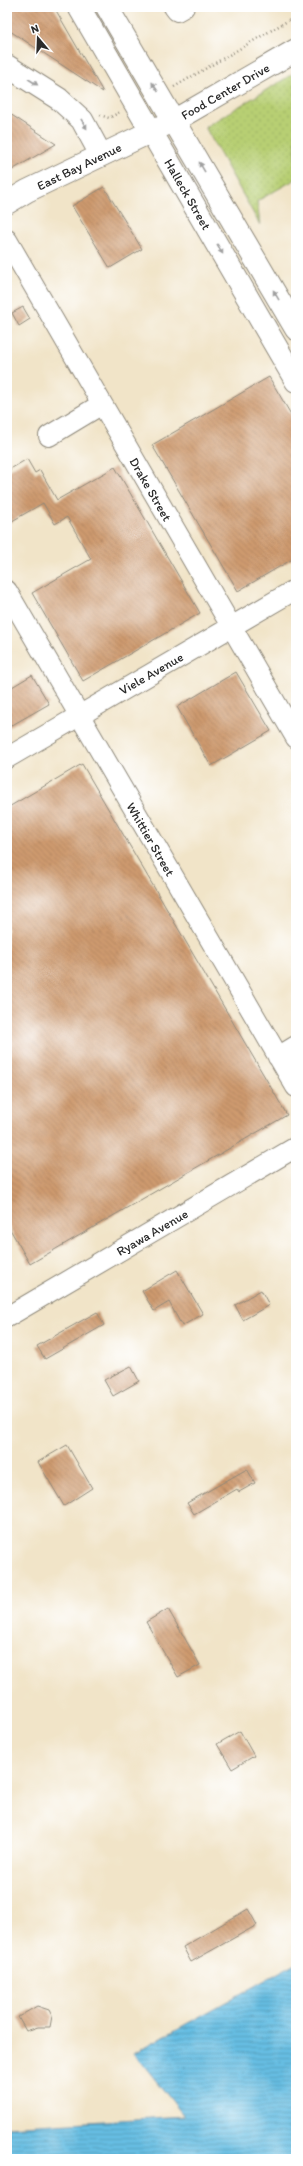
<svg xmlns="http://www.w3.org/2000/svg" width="303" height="2166" viewBox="0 0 303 2166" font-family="Itim,sans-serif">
	<defs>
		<pattern id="grass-dots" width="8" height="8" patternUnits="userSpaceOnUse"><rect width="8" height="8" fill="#b7cf73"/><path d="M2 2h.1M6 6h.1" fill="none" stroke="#9eb264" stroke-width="1.8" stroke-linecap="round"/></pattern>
		<pattern id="water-rules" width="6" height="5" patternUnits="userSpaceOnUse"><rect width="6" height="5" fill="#66bee3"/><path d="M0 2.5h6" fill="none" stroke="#549bb8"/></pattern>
		<pattern id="building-back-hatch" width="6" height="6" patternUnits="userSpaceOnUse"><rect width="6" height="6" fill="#ce9a6e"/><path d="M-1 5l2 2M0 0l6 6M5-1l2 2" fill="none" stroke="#a77e5b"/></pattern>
	</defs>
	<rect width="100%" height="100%" fill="#fff"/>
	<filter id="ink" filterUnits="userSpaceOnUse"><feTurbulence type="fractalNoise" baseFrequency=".025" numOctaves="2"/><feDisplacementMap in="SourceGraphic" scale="8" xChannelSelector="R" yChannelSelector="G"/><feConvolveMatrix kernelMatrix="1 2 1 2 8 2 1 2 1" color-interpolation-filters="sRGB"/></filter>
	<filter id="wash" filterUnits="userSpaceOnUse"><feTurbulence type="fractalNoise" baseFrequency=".012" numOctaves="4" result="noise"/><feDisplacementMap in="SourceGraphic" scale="16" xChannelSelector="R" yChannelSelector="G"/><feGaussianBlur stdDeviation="0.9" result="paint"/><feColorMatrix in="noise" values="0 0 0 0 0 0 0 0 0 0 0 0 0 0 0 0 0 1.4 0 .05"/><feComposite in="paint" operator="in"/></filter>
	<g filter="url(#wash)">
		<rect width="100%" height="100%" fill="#f1e4c8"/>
		<path fill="url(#grass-dots)" stroke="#717d4f" d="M296 72V179L257 201 260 225 205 127Z"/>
		<path fill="url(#water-rules)" stroke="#487487" d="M296 1963V2159H7V2127L184 2116 134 2053Z"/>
		<g id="blocks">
			<path fill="url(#building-back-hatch)" d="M7 7H54L103 92 7 29Z
				M7 112 56 144 7 173Z
				M104 187 142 249 110 268 72 206Z
				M23 307 30 319 19 326 12 313Z
				M269 377 296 423V557L238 591 152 445Z
				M27 459 35 473 40 470 57 500 115 467 200 613 83 681 32 593 91 559 67 517 55 524 43 503 7 524V471Z
				M236 672 271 731 211 766 177 707Z
				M32 675 49 704 7 728V690Z
				M82 764 287 1115 30 1264 7 1224V808Z
				M177 1270 203 1314 182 1326 169 1302 154 1311 142 1291Z
				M261 1290 269 1305 243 1320 235 1305Z
				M97 1312 104 1325 45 1359 37 1346Z
				M131 1366 139 1381 113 1396 104 1380Z
				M67 1445 92 1488 64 1506 38 1462Z
				M247 1469 255 1483 239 1492 237 1489 194 1514 187 1503Z
				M168 1609 200 1665 178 1677 146 1622Z
				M240 1731 254 1756 232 1769 217 1744Z
				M248 1909 257 1925 191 1962 183 1947Z
				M37 2006 49 2010 52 2016 50 2027H38L26 2031 18 2017Z"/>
		</g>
	</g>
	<g filter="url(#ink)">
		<use href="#blocks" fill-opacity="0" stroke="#8e887a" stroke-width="1"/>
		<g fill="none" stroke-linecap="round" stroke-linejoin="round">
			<g stroke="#8e887a" stroke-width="22">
				<path id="minor" d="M174 7 177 11 184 7
					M7 240 296 738
					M49 436 102 404
					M7 591 296 1087
					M7 758 296 589
					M278 1057 296 1046
					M7 1317 296 1147"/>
			</g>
			<g stroke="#8e887a" stroke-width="24">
				<path id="major" d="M79 7 296 381
					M107 7 296 329
					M7 66 59 99 82 120 101 155
					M7 203 27 191 175 120 296 50"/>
			</g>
			<path stroke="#8e887a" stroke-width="2.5" stroke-dasharray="1 3" stroke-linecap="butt" d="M174 87 296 16
				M100 115 109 118 120 112"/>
			<use href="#minor" stroke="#fff" stroke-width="20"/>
			<use href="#major" stroke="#fff" stroke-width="22"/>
		</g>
		<defs><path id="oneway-solid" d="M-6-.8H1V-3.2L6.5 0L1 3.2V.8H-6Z"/></defs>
		<g fill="#a0a0a0">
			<use href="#oneway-solid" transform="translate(33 82) rotate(33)"/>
			<use href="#oneway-solid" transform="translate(155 87) rotate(-124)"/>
			<use href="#oneway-solid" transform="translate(84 124) rotate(59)"/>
			<use href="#oneway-solid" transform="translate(202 167) rotate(-120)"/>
			<use href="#oneway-solid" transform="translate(220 249) rotate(60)"/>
			<use href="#oneway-solid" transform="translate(276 295) rotate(-120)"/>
		</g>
	</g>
	<g text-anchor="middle" stroke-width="3" stroke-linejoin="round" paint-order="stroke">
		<g font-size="13" fill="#2b2b2b" stroke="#fff">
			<text transform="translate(225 91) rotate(-30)" y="5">Food Center Drive</text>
			<text transform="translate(79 166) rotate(-26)" y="5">East Bay Avenue</text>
			<text transform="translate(188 194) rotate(60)" y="5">Halleck Street</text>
			<text transform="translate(151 489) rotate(60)" y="5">Drake Street</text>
			<text transform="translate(151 673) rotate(-30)" y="5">Viele Avenue</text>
			<text transform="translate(151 839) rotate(60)" y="5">Whittier Street</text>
			<text transform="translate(152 1232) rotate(-30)" y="5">Ryawa Avenue</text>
		</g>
	</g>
	<rect width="303" height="2166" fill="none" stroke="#fff" stroke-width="24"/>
	<g transform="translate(38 38) rotate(341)" stroke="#ffffff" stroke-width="3" paint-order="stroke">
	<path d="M0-3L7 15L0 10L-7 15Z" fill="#2b2b2b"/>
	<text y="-6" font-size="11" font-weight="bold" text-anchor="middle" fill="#2b2b2b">N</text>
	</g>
</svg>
